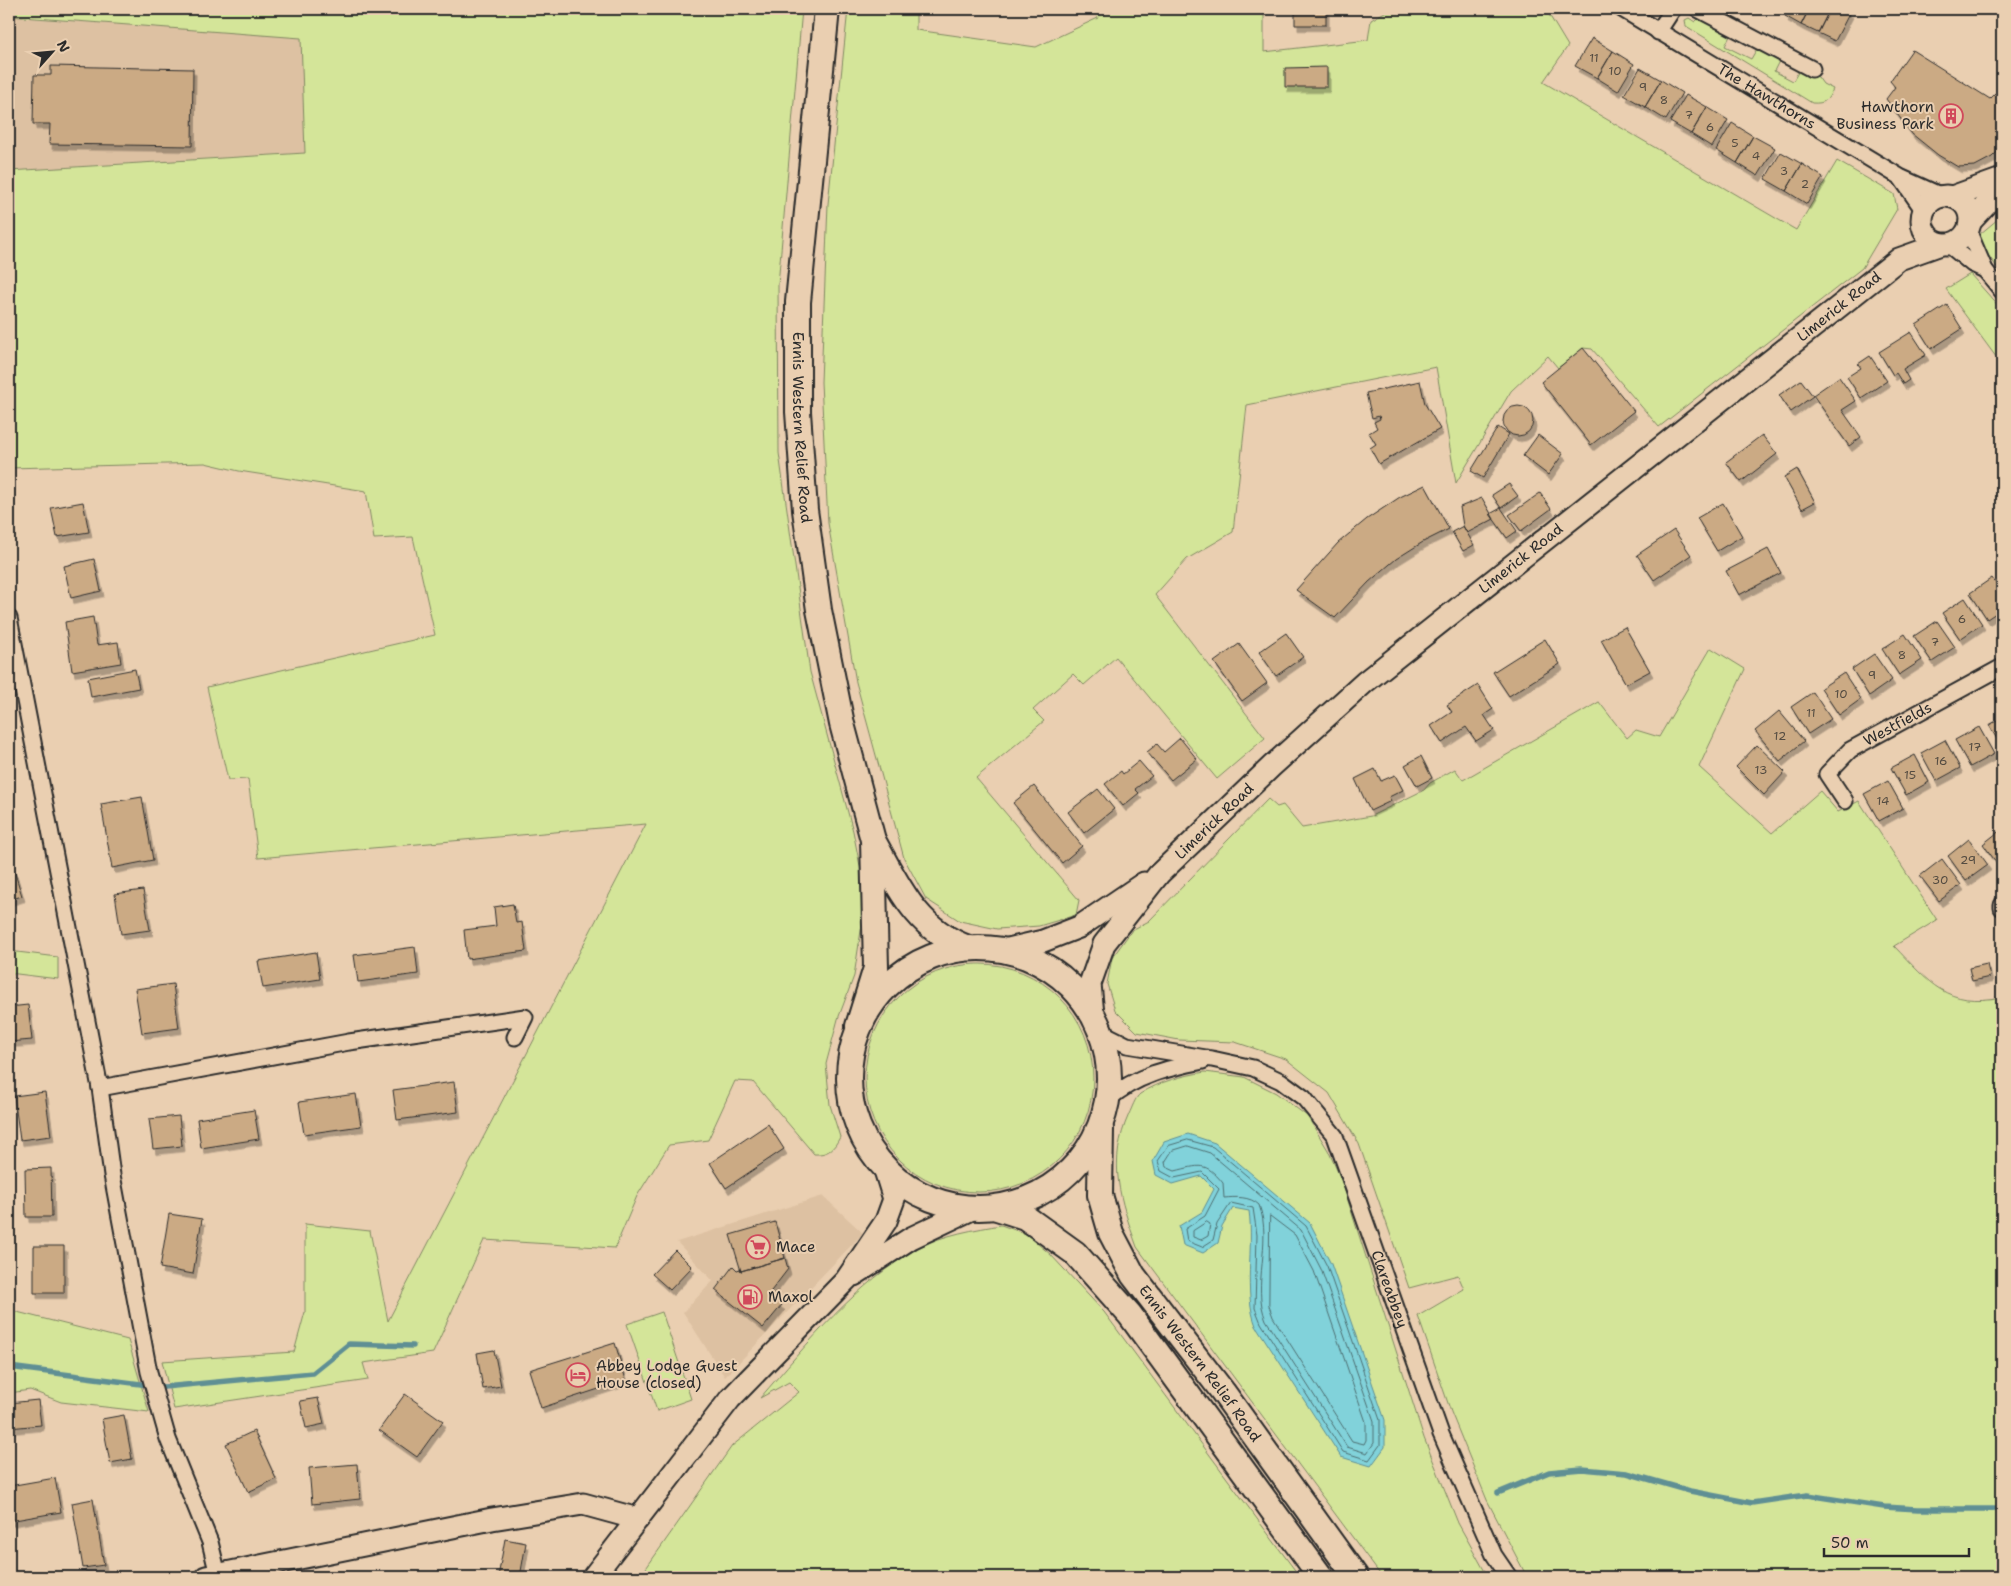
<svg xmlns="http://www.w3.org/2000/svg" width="2011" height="1586" viewBox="0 0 2011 1586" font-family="'Shantell Sans',sans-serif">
	<defs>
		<filter id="shadow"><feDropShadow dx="3" dy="5.5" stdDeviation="0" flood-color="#0004"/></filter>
	</defs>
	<rect width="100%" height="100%" fill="#eacfb1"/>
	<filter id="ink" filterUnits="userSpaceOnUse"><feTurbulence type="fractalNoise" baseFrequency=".02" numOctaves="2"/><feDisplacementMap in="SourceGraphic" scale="10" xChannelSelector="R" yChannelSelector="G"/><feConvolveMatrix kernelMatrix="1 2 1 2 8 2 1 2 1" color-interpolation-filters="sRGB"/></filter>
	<g filter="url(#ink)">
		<path fill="#ddc1a2" d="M9 16 301 37 306 153 9 171Z
			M823 1196 863 1233 725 1377 683 1312 713 1281 677 1242Z"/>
		<path fill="#d4e599" stroke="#808862" d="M9 9H802L778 285 779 453 810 672 853 831 862 876V924L854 976 838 1019 826 1064 830 1105 840 1137C834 1149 828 1155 814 1154L753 1082 735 1081 708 1140 669 1145 637 1196 615 1248 484 1240 433 1353 363 1363 368 1380 174 1409 162 1361 294 1352 305 1312V1224L370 1231 388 1321 646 824 258 858 248 779 228 780 207 687 435 635 413 537 374 539 366 491 239 471 205 463 9 468V171L305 153 301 38 9 16Z
			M848 9H916V30L1036 47 1098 18 1095 9H1264V52L1368 40 1371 20 1390 9H1548V13L1568 46 1543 82 1796 230 1837 161 1894 194 1897 209 1862 268 1659 427 1592 349 1583 348 1558 368 1548 356 1511 391 1456 483 1436 367 1247 405 1233 532 1187 559 1155 595 1265 738 1217 779 1116 657 1084 685 1073 674 1033 710 1044 721 976 778 1079 900 1076 915 1039 926 997 929 960 921 926 899 904 858 856 682 828 523 821 382 828 204Z
			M1689 18 1695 22 1699 18 1731 34 1725 46 1751 59 1758 47 1780 59 1774 71 1793 81 1800 69 1818 77 1823 84 1833 89C1828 100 1825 104 1812 103L1686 26 1685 20Z
			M1998 219 2002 223V274L1983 248 1980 234Z
			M1970 274 2002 310V365L1946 289Z
			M1711 648 1745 669 1699 767 1772 833 1820 791 1838 812 1859 801 1937 920 1894 946C1930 983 1946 1008 2002 997V1577H1527L1487 1500 1451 1412 1418 1316 1464 1289 1458 1275 1409 1288 1359 1144 1329 1093 1286 1059 1235 1042 1179 1040 1137 1032 1115 1010 1107 984 1112 958 1132 930 1149 921 1268 799 1277 807 1283 805 1302 828 1371 816 1424 790 1430 783 1455 769 1463 780 1599 702 1627 738 1636 730 1659 737Z
			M9 951 58 957V979L9 973Z
			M865 1078a114 114 0 1 1 228 0a114 114 0 1 1-228 0Z
			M1205 1072 1244 1077 1276 1093 1307 1116 1328 1150 1341 1179 1424 1438 1458 1523 1488 1577H1382L1137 1247C1120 1199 1107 1163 1129 1114 1132 1108 1135 1098 1140 1094 1160 1081 1182 1076 1205 1072Z
			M1001 1225 1026 1234 1050 1254 1104 1312 1300 1577H671L642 1574 732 1446 799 1392 789 1382 760 1398C808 1343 856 1283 920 1247 942 1235 977 1229 1001 1225Z
			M9 1310 128 1340 149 1412 61 1402 30 1390 9 1393Z
			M662 1312 691 1399 657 1411 627 1324Z"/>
		<path fill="#81d2da" stroke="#5f8f94" d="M1188 1134 1215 1143 1310 1223 1331 1264 1385 1420V1447L1371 1466 1341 1457 1256 1326C1243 1293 1254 1247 1249 1211L1233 1208 1222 1226 1218 1243 1203 1253 1183 1245 1179 1226 1202 1212 1214 1189 1201 1176 1173 1184 1156 1175 1153 1161 1164 1142Z"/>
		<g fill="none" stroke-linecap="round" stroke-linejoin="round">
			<path stroke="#4d6e71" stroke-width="1" d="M1188 1140 1213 1147 1306 1226 1327 1266 1380 1420V1445L1369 1460 1343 1452 1261 1323 1255 1308 1257 1235 1253 1208 1231 1203 1217 1224 1213 1240 1202 1247 1187 1241 1185 1229 1205 1216 1219 1189 1202 1172 1174 1178 1161 1171 1158 1161 1168 1146Z
				M1188 1146 1210 1153 1301 1230 1321 1269 1374 1421V1443L1367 1453 1347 1447 1266 1320C1251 1285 1273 1242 1259 1205 1250 1196 1235 1197 1224 1198L1223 1183C1205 1161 1200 1165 1175 1171L1166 1167 1165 1162 1172 1151Z
				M1270 1216 1295 1235 1314 1271 1366 1422V1440L1364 1444 1352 1441 1273 1317 1269 1306Z
				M1207 1222 1210 1224 1208 1236 1201 1240 1193 1237V1231Z"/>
			<path stroke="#5f8f94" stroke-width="5.5" d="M9 1367 164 1387 313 1373 349 1344 413 1346
				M1498 1493 1549 1472 1582 1469 1627 1473 1690 1491 1752 1503 1807 1495 1884 1507 1918 1509H2002"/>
		</g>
		<path fill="#cbaa84" stroke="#2b2b2b" filter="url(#shadow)" d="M1295 9H1326V25H1295Z
			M1788 9H1809L1801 25 1785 16Z
			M1809 9H1830L1818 33 1801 25Z
			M1830 9H1843L1850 12 1835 41 1818 33Z
			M1592 38 1613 51 1597 78 1575 66Z
			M1912 50 1990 99 2002 87V135L1999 150 1992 157 1975 166 1958 167 1938 155 1912 134 1886 99 1895 87 1890 81Z
			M1613 51 1634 64 1618 91 1597 78Z
			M51 66 193 69 192 146 49 144 50 124H33L34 75H51Z
			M1327 67V87H1285V68Z
			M1640 68 1661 80 1645 107 1624 95Z
			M1661 80 1682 93 1666 120 1645 107Z
			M1686 95 1707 107 1691 134 1670 122Z
			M1707 107 1728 120 1712 147 1691 134Z
			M1732 123 1753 136 1737 163 1716 150Z
			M1753 136 1775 148 1758 176 1737 163Z
			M1781 152 1802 164 1786 191 1765 179Z
			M1802 164 1823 177 1807 204 1786 191Z
			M1947 305 1962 329 1931 349 1916 325Z
			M1911 332 1926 355 1903 369 1909 380 1903 384 1896 373 1893 375 1879 352Z
			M1583 348 1634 411 1591 445 1541 382Z
			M1870 356 1887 381 1861 398 1847 377 1861 368 1858 364Z
			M1839 377 1856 401 1842 410 1861 437 1849 446 1813 395Z
			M1801 380 1813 396 1791 412 1779 395Z
			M1420 381 1425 404 1440 429 1379 464 1370 448 1376 444 1369 433 1377 428 1374 422 1380 419 1379 416 1372 418 1366 393Z
			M1503 421a15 15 0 1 1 30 0a15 15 0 1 1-30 0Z
			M1498 427 1509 434 1483 478 1471 471Z
			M1538 435 1563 454 1548 475 1523 456Z
			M1762 435 1777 454 1741 482 1726 462Z
			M1797 469 1815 502 1802 509 1784 477Z
			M1509 484 1518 496 1501 508 1492 495Z
			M1425 485 1449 529 1423 542 1396 559 1369 582 1335 618 1296 590 1338 543 1367 519 1400 497Z
			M1540 493 1551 509 1521 531 1509 515Z
			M1482 498 1494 519 1467 533 1463 526 1460 507Z
			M83 502 89 532 57 537 51 508Z
			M1723 503 1742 536 1717 551 1697 518Z
			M1501 508 1517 531 1507 538 1490 514Z
			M1463 526 1474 545 1463 551 1452 532Z
			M1674 530 1691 555 1654 580 1637 555Z
			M1768 549 1781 573 1739 595 1726 571Z
			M94 559 101 591 71 598 64 566Z
			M1992 578 2002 592V609L1987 619 1970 593Z
			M1965 598 1982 624 1960 639 1942 613Z
			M93 617 97 645 118 642 121 663 72 671 65 622Z
			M1937 621 1955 647 1932 662 1914 636Z
			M1625 627 1650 671 1626 684 1601 640Z
			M1286 633 1303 657 1276 676 1259 652Z
			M1905 634 1922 660 1899 675 1882 649Z
			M1545 639 1560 664 1509 696 1493 672Z
			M1239 644 1267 683 1242 701 1214 662Z
			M1874 654 1892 680 1869 696 1852 669Z
			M135 669 139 688 91 697 88 678Z
			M1844 673 1861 699 1839 715 1821 688Z
			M1478 685 1493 709 1484 715 1494 730 1476 741 1466 727 1442 743 1431 726 1452 712 1447 705Z
			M1813 692 1831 719 1808 734 1791 707Z
			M1779 711 1804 741 1780 761 1755 731Z
			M2002 718V748L1989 725Z
			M1979 727 1994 754 1970 767 1955 740Z
			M1180 738 1197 759 1171 780 1147 752 1157 744 1164 752Z
			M1945 740 1960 768 1936 781 1921 753Z
			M1757 745 1785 772 1764 795 1736 767Z
			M1915 755 1929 782 1906 795 1891 768Z
			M1421 756 1432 778 1417 786 1405 765Z
			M1139 761 1152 776 1135 789 1139 793 1123 806 1105 784 1121 771 1123 774Z
			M1375 769 1381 781 1395 775 1403 790 1389 797 1391 801 1370 811 1355 779Z
			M1888 781 1903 808 1879 821 1864 794Z
			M1034 786 1082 846 1062 863 1013 803Z
			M1098 789 1114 809 1084 833 1068 812Z
			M142 797 153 860 112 868 101 804Z
			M2002 829V868L2001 869 1983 844Z
			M1969 839 1988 865 1966 881 1948 856Z
			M1942 859 1961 885 1939 901 1920 876Z
			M14 870 22 896 9 900V872Z
			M143 890 150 930 121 934 115 894Z
			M513 904 516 923 522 922 526 951 467 959 464 930 496 926 494 907Z
			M415 947 418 974 358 982 354 955Z
			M316 952 320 979 263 988 258 961Z
			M1987 964 1990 977 1972 981 1969 968Z
			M173 984 179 1028 142 1033 135 989Z
			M28 1005 32 1040 9 1042V1007Z
			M454 1082 458 1112 397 1120 393 1090Z
			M45 1092 51 1136 20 1140 14 1096Z
			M356 1094 361 1126 304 1134 299 1102Z
			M254 1110 259 1139 201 1148 197 1119Z
			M179 1116 182 1146 153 1149 149 1119Z
			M768 1124 784 1149 726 1188 710 1163Z
			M51 1168 52 1217H26L25 1169Z
			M169 1214 202 1219 193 1274 160 1268Z
			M775 1222 785 1258 741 1271 730 1235Z
			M34 1246H64V1293H34Z
			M675 1250 692 1267 670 1290 652 1274Z
			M785 1258 788 1269 768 1295 782 1305 763 1328 715 1290 733 1266 737 1270 740 1269 741 1271Z
			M615 1343 626 1380 541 1408 529 1370Z
			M494 1350 501 1386 483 1389 477 1353Z
			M405 1394 443 1421 417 1457 379 1430Z
			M318 1398 324 1424 306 1428 300 1401Z
			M38 1400 41 1425 9 1428V1403Z
			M124 1415 132 1459 110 1463 102 1419Z
			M254 1431 276 1479 248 1492 226 1444Z
			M357 1464 360 1499 312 1504 309 1468Z
			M55 1478 61 1512 9 1521V1486Z
			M93 1499 104 1565 83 1568 72 1503Z
			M505 1539 526 1543 520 1577H498Z"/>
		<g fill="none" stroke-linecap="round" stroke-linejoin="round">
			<g stroke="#2b2b2b" stroke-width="19">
				<g id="minor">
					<path id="s1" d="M1622 9 1900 177 1944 197"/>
					<path d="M1698 9 1812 69"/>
					<path d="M1658 32 1673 9"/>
					<path d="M1901 178 1924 211"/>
					<path d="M1968 230 1985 270 2002 291"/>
					<path d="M1949 245 1972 264 1985 270"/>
					<path d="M9 618 100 1088 112 1175 149 1372 168 1439 210 1542 218 1575"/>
					<path id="s2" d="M1845 801 1827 774 1850 750 2002 667"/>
					<path d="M2002 905V908"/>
					<path id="s3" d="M1103 1033 1127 1045 1212 1059 1253 1068 1281 1081 1304 1098 1335 1136 1441 1434 1494 1555 1509 1577"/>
					<path d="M100 1088 349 1042 525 1017 515 1037"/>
					<path d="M1109 1099C1136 1075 1169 1068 1203 1061"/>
				</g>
			</g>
			<g stroke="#2b2b2b" stroke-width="25">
				<g id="secondary">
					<circle cx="1946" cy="220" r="24"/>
					<path d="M1952 197 2002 179"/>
					<path d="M1970 222 2002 188"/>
					<path d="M1004 950 1043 941 1079 927 1144 883"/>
					<path id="s4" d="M1093 1014 1090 984 1104 944 1159 874 1272 766 1365 682 1899 259 1941 244"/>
					<path d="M854 1275 911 1238 972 1209"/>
					<path d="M206 1577 492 1519 583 1504 638 1519"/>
					<path d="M593 1577 730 1399 846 1280 886 1221 894 1199 884 1167"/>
				</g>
			</g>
			<g stroke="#2b2b2b" stroke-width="28">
				<g id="primary">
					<path id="s5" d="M827 9 798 302V412L805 510 819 610 842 724 873 840 876 968 858 1026"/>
					<path d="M874 842C899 887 916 929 968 948"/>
					<circle cx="979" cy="1078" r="130"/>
					<path id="s6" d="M1101 1129 1100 1195 1111 1233 1133 1275 1223 1392 1356 1577"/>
					<path d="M997 1208 1025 1217 1075 1253 1130 1315 1321 1577"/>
				</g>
			</g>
			<use href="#minor" stroke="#eacfb1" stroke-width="15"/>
			<use href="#secondary" stroke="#eacfb1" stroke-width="21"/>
			<use href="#primary" stroke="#eacfb1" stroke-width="24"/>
		</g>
	</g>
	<defs>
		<g id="building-ring" transform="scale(1.25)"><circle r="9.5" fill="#eacfb1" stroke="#d1495b" stroke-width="1.5"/><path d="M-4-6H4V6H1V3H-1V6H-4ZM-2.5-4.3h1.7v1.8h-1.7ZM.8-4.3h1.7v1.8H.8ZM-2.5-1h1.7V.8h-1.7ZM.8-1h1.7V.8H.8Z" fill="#d1495b"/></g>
		<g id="supermarket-ring" transform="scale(1.25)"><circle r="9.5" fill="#eacfb1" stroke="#d1495b" stroke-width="1.5"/><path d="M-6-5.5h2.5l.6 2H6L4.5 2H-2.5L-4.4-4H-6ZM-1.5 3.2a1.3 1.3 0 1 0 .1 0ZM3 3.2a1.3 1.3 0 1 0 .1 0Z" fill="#d1495b"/></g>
		<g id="fuel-ring" transform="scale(1.25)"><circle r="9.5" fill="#eacfb1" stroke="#d1495b" stroke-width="1.5"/><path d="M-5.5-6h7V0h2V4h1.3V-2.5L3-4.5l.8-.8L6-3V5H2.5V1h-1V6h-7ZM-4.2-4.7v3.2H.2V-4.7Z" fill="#d1495b"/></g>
		<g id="hotel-ring" transform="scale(1.25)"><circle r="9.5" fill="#eacfb1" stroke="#d1495b" stroke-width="1.5"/><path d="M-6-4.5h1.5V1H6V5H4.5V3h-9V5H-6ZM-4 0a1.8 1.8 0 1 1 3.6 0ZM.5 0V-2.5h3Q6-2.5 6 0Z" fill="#d1495b"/></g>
	</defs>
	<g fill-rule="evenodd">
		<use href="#building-ring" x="1951" y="116"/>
		<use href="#supermarket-ring" x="758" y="1247"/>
		<use href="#fuel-ring" x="750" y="1297"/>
		<use href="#hotel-ring" x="578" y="1375"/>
	</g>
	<g text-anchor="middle" stroke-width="4" stroke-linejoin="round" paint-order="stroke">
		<g font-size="12" fill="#534b41">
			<text x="1594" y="62">11</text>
			<text x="1615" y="75">10</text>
			<text x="1643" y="91">9</text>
			<text x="1664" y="104">8</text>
			<text x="1689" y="119">7</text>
			<text x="1710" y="131">6</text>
			<text x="1735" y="147">5</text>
			<text x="1756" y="160">4</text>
			<text x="1784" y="175">3</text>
			<text x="1805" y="188">2</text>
			<text x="1962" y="623">6</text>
			<text x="1935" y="646">7</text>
			<text x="1902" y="659">8</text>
			<text x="1872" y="679">9</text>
			<text x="1841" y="698">10</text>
			<text x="1811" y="717">11</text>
			<text x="1780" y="740">12</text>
			<text x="1975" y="751">17</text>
			<text x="1941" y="765">16</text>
			<text x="1761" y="774">13</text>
			<text x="1910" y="779">15</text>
			<text x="1883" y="805">14</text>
			<text x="1968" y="864">29</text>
			<text x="1940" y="884">30</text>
		</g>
		<g font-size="15" fill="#2b2b2b" stroke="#eacfb1">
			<text dy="5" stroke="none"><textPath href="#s1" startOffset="169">The Hawthorns</textPath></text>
			<text dy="5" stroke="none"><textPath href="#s4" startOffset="1048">Limerick Road</textPath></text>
			<text dy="5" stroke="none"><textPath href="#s5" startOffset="420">Ennis Western Relief Road</textPath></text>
			<text dy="5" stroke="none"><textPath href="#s4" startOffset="642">Limerick Road</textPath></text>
			<text dy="5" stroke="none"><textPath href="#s2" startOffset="120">Westfields</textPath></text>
			<text dy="5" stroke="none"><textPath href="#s4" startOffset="238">Limerick Road</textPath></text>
			<text dy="5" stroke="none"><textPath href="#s3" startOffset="426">Clareabbey</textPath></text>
			<text dy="5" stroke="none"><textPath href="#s6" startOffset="264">Ennis Western Relief Road</textPath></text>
		</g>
		<g font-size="15" fill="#2b2b2b" stroke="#eacfb1" text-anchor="start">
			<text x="1934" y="112" text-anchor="end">Hawthorn<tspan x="1934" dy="17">Business Park</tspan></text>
			<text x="776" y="1252">Mace</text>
			<text x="768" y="1302">Maxol</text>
			<text x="596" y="1371">Abbey Lodge Guest<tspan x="596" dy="17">House (closed)</tspan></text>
		</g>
	</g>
	<rect width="2011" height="1586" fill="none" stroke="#eacfb1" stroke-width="30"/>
	<rect x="15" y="15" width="1981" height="1556" fill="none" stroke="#2b2b2b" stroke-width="2" filter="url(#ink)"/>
	<g transform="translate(52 52) rotate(63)" stroke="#eacfb1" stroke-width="4" paint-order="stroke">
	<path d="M0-4L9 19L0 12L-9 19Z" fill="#2b2b2b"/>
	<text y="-8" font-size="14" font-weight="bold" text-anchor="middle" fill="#2b2b2b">N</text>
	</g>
	<path d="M1824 1548v8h145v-8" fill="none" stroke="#2b2b2b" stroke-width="2.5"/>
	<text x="1831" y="1548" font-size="15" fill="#2b2b2b" stroke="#eacfb1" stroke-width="4" paint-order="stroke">50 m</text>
</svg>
